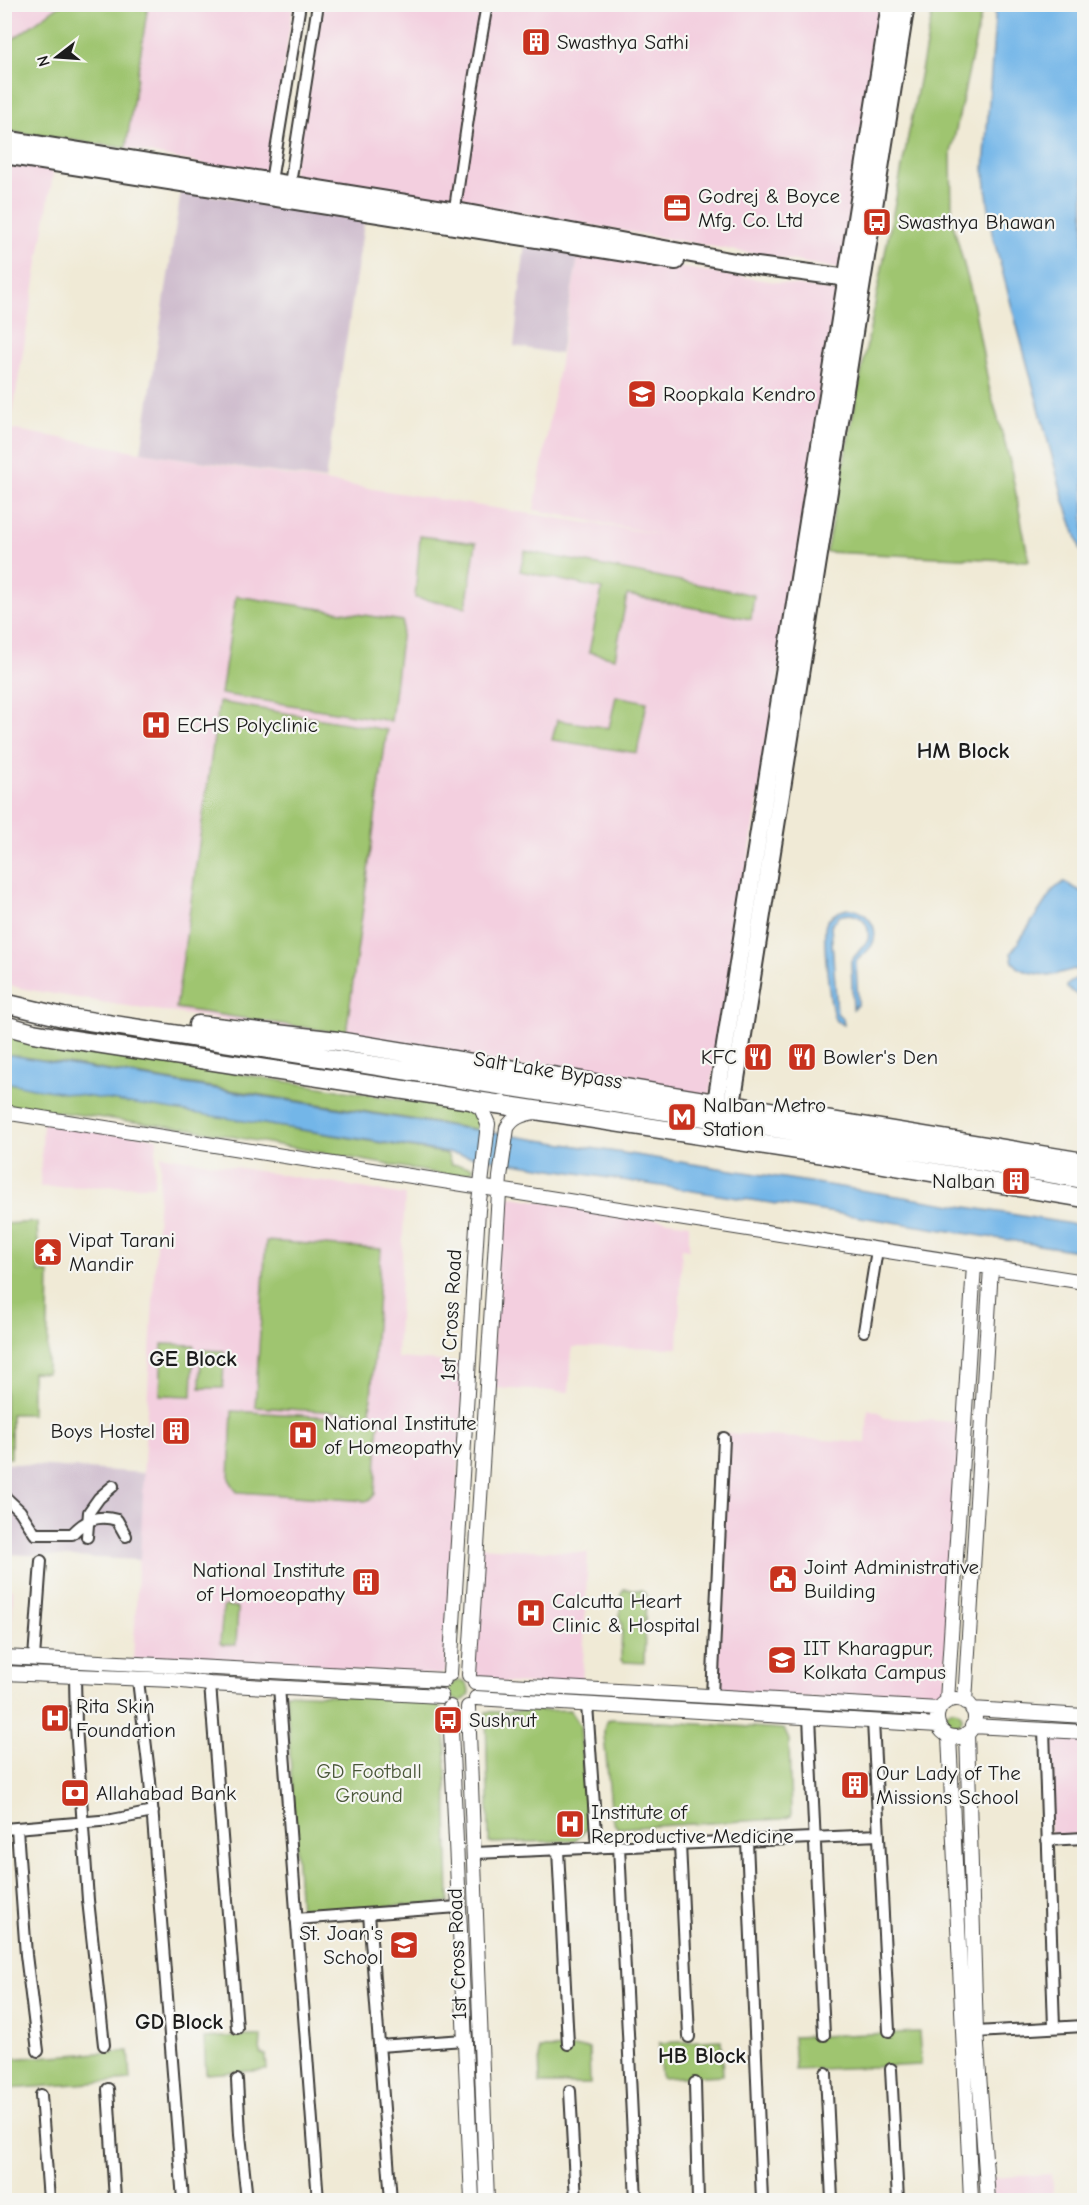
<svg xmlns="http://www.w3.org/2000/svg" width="1089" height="2205" viewBox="0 0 1089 2205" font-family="'Comic Neue',sans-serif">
	<rect width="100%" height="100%" fill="#f6f6f2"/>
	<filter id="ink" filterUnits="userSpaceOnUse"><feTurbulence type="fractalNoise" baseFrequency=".0167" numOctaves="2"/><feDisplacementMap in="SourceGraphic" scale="12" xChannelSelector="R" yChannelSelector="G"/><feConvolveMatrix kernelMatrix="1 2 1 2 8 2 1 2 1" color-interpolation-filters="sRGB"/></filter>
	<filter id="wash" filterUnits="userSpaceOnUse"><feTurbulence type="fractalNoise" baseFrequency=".008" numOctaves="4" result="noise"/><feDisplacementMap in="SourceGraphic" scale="24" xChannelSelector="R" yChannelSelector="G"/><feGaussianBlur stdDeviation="1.35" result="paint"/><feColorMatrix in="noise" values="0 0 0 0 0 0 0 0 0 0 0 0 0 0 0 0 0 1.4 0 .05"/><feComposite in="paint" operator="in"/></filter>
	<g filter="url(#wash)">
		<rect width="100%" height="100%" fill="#f0ead6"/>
		<path fill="#f3cfdf" d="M5 5H60L5 45Z
			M148 5H293L268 178 126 148Z
			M319 5H885L845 270 499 209 291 180Z
			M4 160 54 168 10 429 141 452 664 535 534 510 579 252 841 292 710 1096 305 1032 107 1003 19 988 5 983Z
			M43 1121 157 1138 154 1186 40 1187Z
			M161 1155 405 1195 397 1358 465 1363 446 1671 440 1675 133 1660Z
			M499 1195 689 1224V1249L682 1248 678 1348 572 1347 569 1392 491 1388Z
			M868 1409 879 1412 884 1418 961 1422 944 1699 936 1705 714 1693 726 1433 866 1443Z
			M479 1547 588 1553 582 1687 477 1681 472 1672Z
			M4 1588 13 1589 11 1653H5Z
			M1046 1734 1084 1736V1835L1050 1837Z
			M1051 2174 1053 2200H992L991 2178Z"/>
		<path fill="#cfbdce" d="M181 191 365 217 325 480 141 452Z
			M525 243 579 252 560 354 514 346Z
			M5 1463 144 1473 140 1560 5 1554Z"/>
		<path fill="#9fc56f" stroke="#5e7046" stroke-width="1.5" d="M60 5H148L126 148 5 131V45Z
			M934 5H983L951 153 952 220 972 295 989 387 1009 458 1029 561 826 552Z
			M420 536 476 543 466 607 415 598Z
			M525 551 754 595 751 619 627 595 615 658 589 652 602 589 520 571Z
			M236 596 403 621 391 721 221 694Z
			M616 696 647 702 637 753 552 740 557 720 609 728Z
			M219 702 387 730 346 1034 176 1008Z
			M4 1034C158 1059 312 1088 466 1109L478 1116 484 1126 480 1130 5 1054Z
			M4 1082 437 1152 447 1154 451 1164 474 1167 471 1172 451 1176 190 1129 11 1106 5 1104Z
			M37 1222 39 1272 49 1273 47 1373 32 1372V1414H11V1458H5V1224Z
			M266 1241 381 1249 370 1414 255 1407Z
			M162 1344 194 1345 192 1396 160 1395Z
			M201 1350 224 1351 223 1388H200Z
			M232 1411 379 1420 375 1494 372 1498 366 1501 237 1492 229 1479Z
			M624 1589 642 1590 646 1595 644 1663 624 1662 621 1660 622 1623 620 1619 621 1593Z
			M225 1606 236 1607 238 1609 236 1645H222L220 1643 223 1608Z
			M449 1691a10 10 0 1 1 20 0a10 10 0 1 1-20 0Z
			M286 1693 435 1700 445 1714 449 1903 300 1911Z
			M570 1710 580 1725 588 1828 575 1840 569 1841 489 1843 486 1712Z
			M946 1718a8 8 0 1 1 16 0a8 8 0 1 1-16 0Z
			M611 1719 784 1729 789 1740 791 1816 782 1819 619 1828 615 1825 612 1817 604 1736C604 1728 603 1723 611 1719Z
			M919 2032 921 2065 795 2070 793 2037Z
			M248 2036H261L260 2054 266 2055 267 2070 206 2074 204 2038Z
			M721 2040 723 2075 661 2078 659 2043Z
			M589 2048 590 2084H540L539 2049Z
			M129 2051 131 2080 8 2089 6 2059Z"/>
		<path fill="#73b6e8" stroke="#486982" stroke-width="1.5" d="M996 5H1084V559L1064 501 992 233 984 169Z
			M1064 882 1084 893V1000L1067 988V985L1079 976 1078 972 1075 969 1049 976 1029 972 1020 969 1013 962 1011 953 1053 890Z
			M848 909C865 909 881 927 872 945 868 952 860 956 856 962L858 1004 853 1009 851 961 868 940C871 921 857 910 839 916L831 926 837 1013 843 1019 844 1025 836 1021C830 1013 822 934 826 924 830 915 838 911 848 909Z
			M4 1054C364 1115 725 1167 1084 1226V1252L33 1088 5 1082Z"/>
	</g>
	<g filter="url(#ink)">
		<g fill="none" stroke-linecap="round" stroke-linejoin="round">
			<g stroke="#3c3b38" stroke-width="14">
				<path id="minor" d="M271 181 300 4
					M290 184 318 4
					M454 215 472 91 487 4
					M864 1331 877 1250
					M4 1496 20 1511 35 1534H72C85 1520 98 1514 117 1520L126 1536
					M87 1537 89 1512 99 1498 113 1486
					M34 1658 41 1561
					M75 1677 76 1726 88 1900 104 2045
					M138 1680 150 1781 183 2200
					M210 1684 237 2028
					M279 1687 318 2200
					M712 1696 724 1438
					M587 1705 597 1848
					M809 1717 824 2035
					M873 1721 889 2031
					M1044 1730 1054 2027
					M4 1829 112 1820 153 1812
					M17 1829 26 1955 38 2051
					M1047 1840 1084 1838
					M747 1841 762 2200
					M680 1844 689 2037
					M619 1846 636 2200
					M558 1850 568 2044
					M475 1853 879 1835
					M369 1914 391 2200
					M296 1919 458 1907
					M976 2032 1084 2026
					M379 2046 464 2040
					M891 2069 898 2200
					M826 2073 832 2200
					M237 2080 240 2135 247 2200
					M695 2083 698 2200
					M108 2089 115 2200
					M570 2091 576 2200
					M41 2095 49 2200"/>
			</g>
			<g stroke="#3c3b38" stroke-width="16">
				<path id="tertiary" d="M4 1112 1084 1282
					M4 1657 444 1680
					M4 1673 173 1680 210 1684 441 1696
					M450 1674 478 1210 488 1124 481 1108 469 1101
					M469 1675 500 1177 507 1128C513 1117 523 1114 535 1112
					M475 1683 939 1709
					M476 1698 938 1725
					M937 1718a19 19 0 1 1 38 0a19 19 0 1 1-38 0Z
					M947 1701 974 1265
					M965 1702 991 1267
					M450 1707 472 2200
					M468 1707 487 2200
					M972 1709 1084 1716
					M972 1726 1084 1732
					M967 1733 976 2032 988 2200
					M949 1736 971 2200"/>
			</g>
			<g stroke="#3c3b38" stroke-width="20">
				<path id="secondary" d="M4 139 456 211 757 266 856 279
					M4 155 676 261
					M714 1115 890 4
					M730 1117 906 4"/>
			</g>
			<g stroke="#3c3b38" stroke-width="21">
				<path id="primary" d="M4 1003 63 1017 826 1136 1084 1179
					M4 1025 33 1033 62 1038 831 1155 1084 1198
					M198 1025 338 1041 716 1103
					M732 1105 1084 1162"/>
			</g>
			<use href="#minor" stroke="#fff" stroke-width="10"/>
			<use href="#tertiary" stroke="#fff" stroke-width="14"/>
			<use href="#secondary" stroke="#fff" stroke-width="16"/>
			<use href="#primary" stroke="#fff" stroke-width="18"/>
		</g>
	</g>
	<defs>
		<g id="building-square" transform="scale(1.5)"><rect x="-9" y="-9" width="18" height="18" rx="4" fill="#c8321e" stroke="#f6f6f2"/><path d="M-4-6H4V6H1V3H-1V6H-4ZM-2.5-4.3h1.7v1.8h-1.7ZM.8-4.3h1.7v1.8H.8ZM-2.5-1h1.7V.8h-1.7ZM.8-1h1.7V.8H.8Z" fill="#fff"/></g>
		<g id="office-square" transform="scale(1.5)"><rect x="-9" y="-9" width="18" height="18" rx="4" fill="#c8321e" stroke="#f6f6f2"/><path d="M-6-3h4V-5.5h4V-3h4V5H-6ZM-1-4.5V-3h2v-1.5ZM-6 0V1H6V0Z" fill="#fff"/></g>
		<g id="bus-square" transform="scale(1.5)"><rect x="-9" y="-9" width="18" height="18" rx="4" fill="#c8321e" stroke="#f6f6f2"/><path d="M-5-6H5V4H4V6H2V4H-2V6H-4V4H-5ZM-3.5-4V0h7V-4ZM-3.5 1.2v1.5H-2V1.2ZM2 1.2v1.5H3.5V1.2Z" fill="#fff"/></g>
		<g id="university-square" transform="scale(1.5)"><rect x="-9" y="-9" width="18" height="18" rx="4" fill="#c8321e" stroke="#f6f6f2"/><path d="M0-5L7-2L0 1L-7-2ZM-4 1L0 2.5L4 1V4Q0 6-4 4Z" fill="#fff"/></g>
		<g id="hospital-square" transform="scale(1.5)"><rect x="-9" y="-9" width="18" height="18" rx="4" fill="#c8321e" stroke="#f6f6f2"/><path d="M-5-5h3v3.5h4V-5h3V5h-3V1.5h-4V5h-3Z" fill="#fff"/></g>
		<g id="restaurant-square" transform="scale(1.5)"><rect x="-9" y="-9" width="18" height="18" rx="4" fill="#c8321e" stroke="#f6f6f2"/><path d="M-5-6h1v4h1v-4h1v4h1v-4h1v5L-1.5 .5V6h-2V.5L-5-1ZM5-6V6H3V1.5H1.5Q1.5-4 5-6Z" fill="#fff"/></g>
		<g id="metro-square" transform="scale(1.5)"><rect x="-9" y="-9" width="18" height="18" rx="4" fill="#c8321e" stroke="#f6f6f2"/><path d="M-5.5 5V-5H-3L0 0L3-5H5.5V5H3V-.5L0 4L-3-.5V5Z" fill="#fff"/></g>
		<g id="temple-square" transform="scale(1.5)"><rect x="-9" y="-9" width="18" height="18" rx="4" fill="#c8321e" stroke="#f6f6f2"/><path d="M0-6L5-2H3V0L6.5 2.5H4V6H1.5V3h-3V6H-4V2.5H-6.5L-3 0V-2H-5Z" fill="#fff"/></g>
		<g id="civic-square" transform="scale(1.5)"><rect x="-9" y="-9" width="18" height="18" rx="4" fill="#c8321e" stroke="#f6f6f2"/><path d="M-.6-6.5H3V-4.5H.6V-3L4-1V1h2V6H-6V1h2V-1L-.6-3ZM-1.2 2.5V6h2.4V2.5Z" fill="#fff"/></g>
		<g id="bank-square" transform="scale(1.5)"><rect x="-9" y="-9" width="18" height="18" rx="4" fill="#c8321e" stroke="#f6f6f2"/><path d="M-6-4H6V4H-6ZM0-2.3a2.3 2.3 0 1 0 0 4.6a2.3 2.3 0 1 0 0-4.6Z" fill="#fff"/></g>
		<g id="school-square" transform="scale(1.5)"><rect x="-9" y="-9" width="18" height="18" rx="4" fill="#c8321e" stroke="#f6f6f2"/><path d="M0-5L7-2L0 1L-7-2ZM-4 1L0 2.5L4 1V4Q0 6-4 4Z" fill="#fff"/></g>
	</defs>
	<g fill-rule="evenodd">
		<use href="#building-square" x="536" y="42"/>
		<use href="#office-square" x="677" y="208"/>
		<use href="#bus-square" x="877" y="222"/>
		<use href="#university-square" x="642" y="394"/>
		<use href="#hospital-square" x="156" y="725"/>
		<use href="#restaurant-square" x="758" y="1057"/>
		<use href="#restaurant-square" x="802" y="1057"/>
		<use href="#metro-square" x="682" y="1117"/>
		<use href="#building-square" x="1016" y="1181"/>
		<use href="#temple-square" x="48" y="1252"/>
		<use href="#building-square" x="176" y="1431"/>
		<use href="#hospital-square" x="303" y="1435"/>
		<use href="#civic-square" x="783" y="1579"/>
		<use href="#building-square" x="366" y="1582"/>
		<use href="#hospital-square" x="531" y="1613"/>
		<use href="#university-square" x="782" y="1660"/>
		<use href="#hospital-square" x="55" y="1718"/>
		<use href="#bus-square" x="448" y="1720"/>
		<use href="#building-square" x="855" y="1785"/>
		<use href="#bank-square" x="75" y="1793"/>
		<use href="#hospital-square" x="570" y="1824"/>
		<use href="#school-square" x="404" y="1945"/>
	</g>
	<g text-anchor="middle" stroke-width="4.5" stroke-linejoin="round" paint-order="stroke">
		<g font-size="21" fill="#1c1c1c" stroke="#f6f6f2" text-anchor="start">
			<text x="557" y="49">Swasthya Sathi</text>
			<text x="698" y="203">Godrej &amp; Boyce<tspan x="698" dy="24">Mfg. Co. Ltd</tspan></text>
			<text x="898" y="229">Swasthya Bhawan</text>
			<text x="663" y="401">Roopkala Kendro</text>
			<text x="177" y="732">ECHS Polyclinic</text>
			<text x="737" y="1064" text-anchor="end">KFC</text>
			<text x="823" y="1064">Bowler's Den</text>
			<text x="703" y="1112">Nalban Metro<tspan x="703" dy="24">Station</tspan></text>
			<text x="995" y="1188" text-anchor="end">Nalban</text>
			<text x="69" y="1247">Vipat Tarani<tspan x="69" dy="24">Mandir</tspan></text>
			<text x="324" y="1430">National Institute<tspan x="324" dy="24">of Homeopathy</tspan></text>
			<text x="155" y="1438" text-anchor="end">Boys Hostel</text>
			<text x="804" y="1574">Joint Administrative<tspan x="804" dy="24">Building</tspan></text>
			<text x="345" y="1577" text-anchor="end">National Institute<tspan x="345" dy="24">of Homoeopathy</tspan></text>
			<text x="552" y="1608">Calcutta Heart<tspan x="552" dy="24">Clinic &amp; Hospital</tspan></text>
			<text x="803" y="1655">IIT Kharagpur,<tspan x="803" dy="24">Kolkata Campus</tspan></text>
			<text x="76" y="1713">Rita Skin<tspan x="76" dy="24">Foundation</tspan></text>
			<text x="469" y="1727">Sushrut</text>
			<text x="876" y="1780">Our Lady of The<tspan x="876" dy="24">Missions School</tspan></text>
			<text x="96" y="1800">Allahabad Bank</text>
			<text x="591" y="1819">Institute of<tspan x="591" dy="24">Reproductive Medicine</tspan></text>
			<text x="383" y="1940" text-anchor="end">St. Joan's<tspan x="383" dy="24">School</tspan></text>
		</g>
		<g font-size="21" fill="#1c1c1c" stroke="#f6f6f2">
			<text transform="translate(548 1070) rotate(9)" y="7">Salt Lake Bypass</text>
			<text transform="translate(451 1315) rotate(-87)" y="7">1st Cross Road</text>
			<text transform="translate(457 1954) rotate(-92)" y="7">1st Cross Road</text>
		</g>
		<g font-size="21" fill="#4a5739" stroke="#f6f6f2">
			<text x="369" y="1778">GD Football<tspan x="369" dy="24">Ground</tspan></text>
		</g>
		<g font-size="22" font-weight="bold" fill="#1c1c1c" stroke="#f6f6f2">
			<text x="963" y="758">HM Block</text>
			<text x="193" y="1366">GE Block</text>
			<text x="179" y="2029">GD Block</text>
			<text x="702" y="2063">HB Block</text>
		</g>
	</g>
	<rect width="1089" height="2205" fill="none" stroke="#f6f6f2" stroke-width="24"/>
	<g transform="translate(57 57) rotate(253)" stroke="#f6f6f2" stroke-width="4.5" paint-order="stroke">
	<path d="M0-4.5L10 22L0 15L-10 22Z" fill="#1c1c1c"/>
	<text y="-9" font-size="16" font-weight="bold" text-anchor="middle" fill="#1c1c1c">N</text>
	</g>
</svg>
